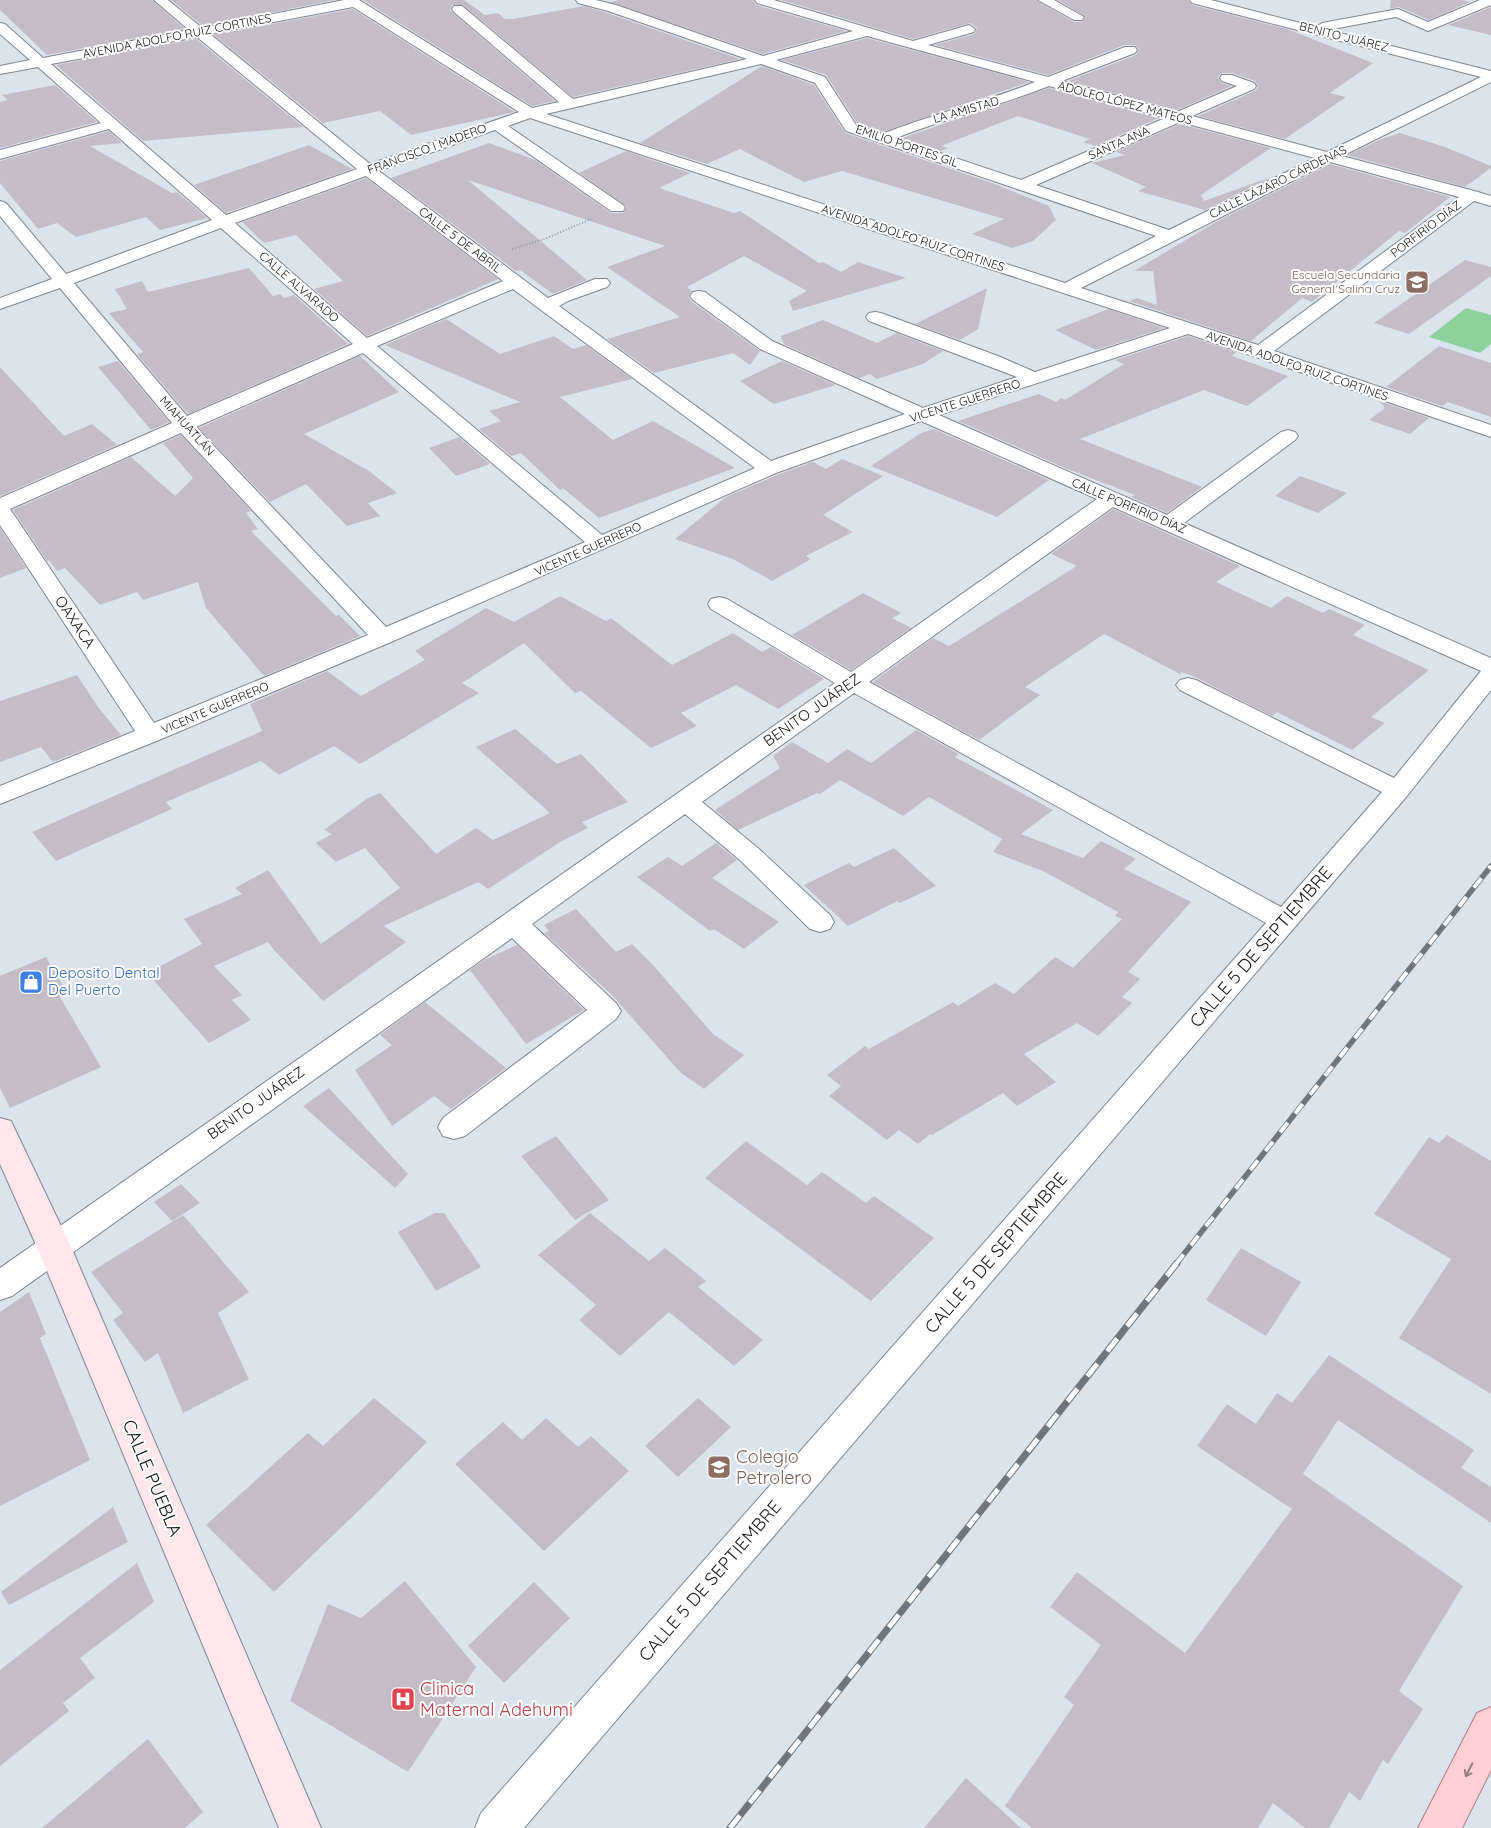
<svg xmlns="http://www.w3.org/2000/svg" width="1491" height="1828" viewBox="0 0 1491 1828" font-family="Quicksand,sans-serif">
	<rect width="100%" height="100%" fill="#dbe3ed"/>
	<path fill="#8fd19c" d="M1466 308 1491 315V344L1480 353 1429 337Z"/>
	<path fill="#c4bdc6" d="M0 0H152L185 29 47 55 0 10Z
		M171 0H334L203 26Z
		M363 0H464L485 15 498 13 505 19H513L584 6 607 13 740 59 573 97 463 5H452L450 10 453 13 555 101 532 106Z
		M619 0H753L756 5 846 31 763 54 610 2Z
		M781 0H1036L1074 22H1082L1086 17 1058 0H1188L1192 5 1287 29 1373 63 1330 93 1346 97 1285 139 1198 116 1255 91 1258 87 1255 81 1233 73H1222L1218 77 1221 83 1232 86 1177 110 1068 81 1136 55 1139 49 1135 45H1124L1048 75 935 45 975 34 977 28 970 23 913 39Z
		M1391 0H1462L1470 2 1429 20 1399 7 1390 9Z
		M1491 7V35L1448 25Z
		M353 9 515 112 411 135 380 111 323 123 214 35Z
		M867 38 1029 82 882 132 857 123 826 75 782 60Z
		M196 39 303 127 143 141 56 65Z
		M762 66 814 85 845 133 992 183 1049 206 1056 220 1033 241 1012 248 972 234 1004 219 842 171 804 182 740 149 707 164 640 143Z
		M55 85 97 122 0 148V102L8 100 2 95Z
		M1049 88 1159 118 1095 146 1083 142 1090 139 1018 116 941 146 948 148 941 151 902 138Z
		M1180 124 1271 148 1201 195 1204 201 1274 176 1205 210 1138 191 1146 187 1092 163 1125 155 1116 152Z
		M109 131 122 143 90 146 172 193 177 192 207 218 160 230 146 217 76 237 57 223 38 229 0 183V161Z
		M1400 133 1445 147 1491 166V168L1465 187 1347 155 1379 140Z
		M489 143 535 160 611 213H623L627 207 579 173 626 151 690 173 659 188 734 213 740 211 819 263 823 262 841 272 858 262 906 278 793 311 789 301 807 291 744 256 687 287 692 291 688 296 692 302 760 351 750 365 733 353 654 373 607 339 680 317 607 267 665 246 468 180 587 280 553 294 520 270 516 271 391 178Z
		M309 145 352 169 226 213 194 185Z
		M1330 164 1450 197 1405 233 1399 231 1312 302 1302 298 1251 341 1129 301 1137 298 1157 305 1153 271H1134L1216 222Z
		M366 178 498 279 367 336 314 289 343 281 296 235 264 243 242 222Z
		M1465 260 1491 267V276L1409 334 1374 323Z
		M249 268 273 296 280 294 284 298 294 295 348 344 188 414 137 354 143 352 109 313 127 309 115 289 142 281 148 292Z
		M987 288 978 329 960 340 915 324Z
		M1108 309 1164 328 1096 350 1055 330Z
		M446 319 500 354 554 336 573 349 586 345 632 379 560 397 613 440 653 421 735 468 599 518 563 488 560 490 521 453 511 456 479 429 501 421 489 411 520 402 385 345Z
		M823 320 877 343 896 333 943 351 923 364 877 379 870 374 859 378 784 344 781 336Z
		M1188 336 1236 352 1232 356 1288 376 1247 406 1204 390 1080 439 1202 487 1167 513 1131 497 1135 495 1065 468 958 421 1039 394 1056 402 1061 398 1065 400 1124 364 1115 360Z
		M1439 346 1491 363V417L1448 402 1442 406 1386 387Z
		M360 356 399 392 304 434 369 471 397 493 368 503 380 516 347 526 306 484 270 502 199 428Z
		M118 361 169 422 151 430 98 367Z
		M782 361 836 385 774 404 740 381Z
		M0 367 64 436 92 424 117 445 0 496Z
		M1379 401 1429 418 1410 434 1369 420 1385 408Z
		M934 429 1049 480 997 517 871 466 921 433Z
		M181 435 251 511 246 513 258 529 251 531 336 616 339 615 360 636 264 676 206 608 198 582 143 600 137 592 100 605 65 568 57 571 49 560 47 561 13 510 131 457 175 496 193 478 163 443Z
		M459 437 490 464 456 476 429 448Z
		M842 459 883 476 823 515 853 532 806 556 811 559 772 581 733 559 675 539 726 497 777 475 813 462 826 469Z
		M1300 476 1347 493 1318 513 1275 496Z
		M1113 509 1240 566 1216 582 1271 608 1287 596 1323 613 1329 609 1365 625 1353 635 1429 670 1371 717 1385 723 1352 750 1277 712 1272 716 1197 678 1182 672 1180 674 1104 634 1025 687 1040 695 979 740 873 682 933 638 949 646 1077 566 1051 554Z
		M0 528 26 568 0 578Z
		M863 593 901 613 892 618 911 628 851 670 792 635Z
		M560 596 606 621 611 618 672 665 733 633 762 652 771 647 824 679 778 709 736 685 681 713 697 726 651 748 581 691 575 693 524 643 462 683 479 693 360 764 334 746 279 775 261 761 166 802 172 809 56 861 32 832 262 731 250 704 255 702 327 671 361 696 425 660 415 651 486 608 514 622Z
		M77 675 98 707 121 735 53 762 41 747 0 762V701Z
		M515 729 557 764 581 754 628 802 582 822 588 828 560 842 488 889 478 882 384 926 406 942 323 1001 274 950 268 942 214 966 242 995 232 1000 251 1020 209 1043 147 973 202 944 184 919 242 894 235 888 268 870 321 944 400 888 365 848 336 862 316 843 332 834 324 830 368 798 380 793 436 854 476 828 493 840 550 813 476 747Z
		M916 730 959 754 955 757 1053 810 1021 834 1083 858 1101 841 1136 859 1124 869 1191 902 1128 972 1140 979 1122 997 1132 1003 1098 1036 1077 1023 1024 1054 1056 1082 1017 1106 1003 1093 932 1135 930 1134 918 1144 899 1130 887 1140 829 1096 841 1086 827 1075 865 1046 869 1049 953 1002 958 1006 995 983 1014 994 1055 957 1073 968 1122 919 1115 916 1118 912 1045 872 993 852 1002 839 929 797 903 816 840 780 820 794 817 793 738 830 715 810 780 768 773 756 792 742 828 763 847 749 871 763Z
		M716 843 737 860 712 878 779 922 744 949 714 929 710 931 637 877 668 857 682 866Z
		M894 848 936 886 900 903 897 901 848 926 804 885 849 863 854 867Z
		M576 909 616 952 632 944 653 965 713 1034 744 1055 704 1089 681 1073 611 994 544 933 549 931 544 925Z
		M517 945 584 1010 526 1044 470 970 486 959Z
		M46 957 65 989 57 992 101 1067 10 1108 0 1088V976Z
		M425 1002 506 1068 451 1109 434 1096 392 1126 355 1070 392 1045 380 1035Z
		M329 1088 408 1174 395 1188 303 1106Z
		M1447 1135 1491 1161V1394L1399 1338 1451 1259 1374 1214 1429 1137 1439 1143Z
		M556 1136 609 1200 575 1220 521 1156Z
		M746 1141 807 1185 822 1172 866 1203 874 1196 934 1238 871 1301 705 1178Z
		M181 1184 200 1203 172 1221 154 1202Z
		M435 1213H444L481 1267 436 1291 398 1232Z
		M590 1213 649 1261 665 1248 706 1281 698 1287 763 1340 734 1366 669 1312 620 1356 579 1320 596 1305 538 1255Z
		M183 1215 249 1292 218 1313 249 1379 183 1413 158 1353 145 1362 113 1320 123 1313 91 1272Z
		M1241 1248 1301 1282 1266 1336 1206 1300Z
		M29 1292 46 1334 40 1338 90 1460 0 1506V1312Z
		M1329 1355 1474 1450 1461 1468 1491 1487V1523L1338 1420 1303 1474 1463 1586 1399 1691 1423 1709 1388 1764 1383 1760 1360 1801 1349 1792 1329 1828H1305L1273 1803 1258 1828H1032L1005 1806 1074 1705 1064 1697 1101 1645 1050 1607 1077 1572 1185 1653 1292 1509 1197 1446 1227 1404 1256 1424 1277 1393 1292 1403Z
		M374 1398 427 1442 376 1494 274 1592 206 1525 308 1433 323 1446Z
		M698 1398 731 1427 678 1477 645 1446Z
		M546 1418 578 1447 591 1436 629 1471 544 1551 455 1464 503 1422 522 1440Z
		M113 1507 128 1542 9 1605 1 1592Z
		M137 1563 154 1602 80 1658 95 1678 63 1703 69 1711 0 1766V1670Z
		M405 1581 476 1667 408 1772 290 1701 328 1604 361 1618Z
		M534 1582 570 1618 504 1683 468 1646Z
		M148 1739 203 1812 185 1828H42Z
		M966 1778 1021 1828H924Z"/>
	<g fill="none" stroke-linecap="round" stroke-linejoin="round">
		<g stroke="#7e858e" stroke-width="2">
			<path id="street" d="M154 0H168L202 28 344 0H359L532 108 559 102 454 12 452 9 454 6H462L573 99 747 59 608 11 578 3 576 0H596L616 5 763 56 853 31 757 3 755 0H774L913 41 969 25 975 29 974 32 928 45 1048 77 1125 47H1135L1137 50 1135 53 1062 81 1177 112 1237 86 1222 81 1220 78 1222 75H1232L1254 83 1256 86 1254 89 1192 116 1327 152 1481 77 1192 3 1190 0H1211L1316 27 1322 23 1398 9 1428 22 1480 0H1491V5L1428 31 1396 17 1328 30 1491 71V82L1342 156 1478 192 1491 196V206L1474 201 1274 351 1491 425V437L1188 334 939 415 1167 515 1281 432 1288 430 1295 432 1298 436 1295 440 1184 523 1491 658V690L1407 796 524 1828H475L481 1813 1266 923 854 693 702 802 759 849 830 915 834 922 830 929 820 932 810 929 741 861 685 814 532 924 616 1003 621 1011 616 1019 465 1136 454 1139 443 1136 438 1127 443 1118 587 1010 512 938 12 1296 0 1300V1268L835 683 711 609 708 604 711 599 719 597 727 599 851 672 1097 499 921 421 776 473 391 642 159 740 0 804V786L135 731 0 525V498L172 423 60 288 0 309V298L52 279 0 216V201L6 203 66 274 212 220 109 129 0 159V150L101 123 38 67 0 74V66L30 60 0 34V23L5 24 43 58 189 30ZM353 7 519 112 370 164 210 34ZM867 36 1035 82C985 102 932 114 882 134L856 125 825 77 776 60ZM197 37 357 169 226 215 51 64ZM761 64 815 83 846 131 1156 236 1065 283 546 114ZM1049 86 1165 118 1021 180 896 138C946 118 999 106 1049 86ZM530 118 1170 328 1035 372 998 356 881 313 875 312 869 313 866 317 869 321 1017 377 923 408 772 341 705 292 699 291 693 292 690 296 693 300 760 349 905 414 771 461 559 306 568 301 607 287 610 283 607 279H595L548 298 379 171 495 130 611 211H623L625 208 623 205 508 126ZM1180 122 1315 158 1169 230 1036 185ZM1330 162 1459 197 1258 345 1081 288ZM366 176 503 281 367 338 235 223ZM221 228 353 344 187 416 74 283ZM513 289 541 310 755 468 602 535 377 346ZM363 353 585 542 386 627 196 427ZM181 433 368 635 154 723 10 509ZM1113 507 1481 671 1394 778 1196 680 1188 678 1180 680 1176 685 1180 690 1382 792 1281 907 869 682Z
				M1038 0H1054L1084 17 1082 20H1074Z"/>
		</g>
		<g stroke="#7e858e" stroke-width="2">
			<path id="secondary" d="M0 1118 11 1121 71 1247 321 1828H279L37 1247 0 1164Z"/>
		</g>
		<g stroke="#ac7a82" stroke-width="2">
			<path id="primary" d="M1491 1707V1770L1462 1828H1418L1477 1713Z"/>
		</g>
		<path stroke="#949aa2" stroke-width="2" stroke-dasharray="1 2" stroke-linecap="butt" d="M512 249 547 238 591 219"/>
		<use href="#street" fill="#fff" fill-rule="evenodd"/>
		<use href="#secondary" fill="#ffe7eb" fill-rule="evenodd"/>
		<use href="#primary" fill="#fed0d6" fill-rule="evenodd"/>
		<g stroke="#71767d" stroke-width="5.5">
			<path id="rail-far1" d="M1176 1264 1491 866"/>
		</g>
		<g stroke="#71767d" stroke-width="7">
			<path id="rail" d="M730 1828 1177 1263"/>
		</g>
		<use href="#rail-far1" stroke="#fff" stroke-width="4" stroke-dasharray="12" stroke-linecap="butt"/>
		<use href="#rail" stroke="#fff" stroke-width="5" stroke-dasharray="16" stroke-linecap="butt"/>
	</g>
	<defs><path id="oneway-shaft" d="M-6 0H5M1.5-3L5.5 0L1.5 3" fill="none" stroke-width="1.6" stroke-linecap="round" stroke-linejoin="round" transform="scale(1.25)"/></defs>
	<use stroke="#947c81" href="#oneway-shaft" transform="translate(1469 1770) rotate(117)"/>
	<defs>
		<g id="school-square" transform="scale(1.25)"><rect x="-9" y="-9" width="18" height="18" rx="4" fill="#8d6e63" stroke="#fff"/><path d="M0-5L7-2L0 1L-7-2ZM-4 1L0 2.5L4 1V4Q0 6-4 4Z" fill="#fff"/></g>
		<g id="shop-square" transform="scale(1.25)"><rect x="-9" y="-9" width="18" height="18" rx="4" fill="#3f7fe0" stroke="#fff"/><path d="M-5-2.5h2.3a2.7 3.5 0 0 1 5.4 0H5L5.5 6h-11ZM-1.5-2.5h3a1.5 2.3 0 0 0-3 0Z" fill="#fff"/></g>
		<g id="hospital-square" transform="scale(1.25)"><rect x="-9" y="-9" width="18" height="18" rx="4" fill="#e0444e" stroke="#fff"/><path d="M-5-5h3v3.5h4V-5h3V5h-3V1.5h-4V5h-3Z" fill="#fff"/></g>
	</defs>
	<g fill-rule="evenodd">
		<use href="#school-square" x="1417" y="282"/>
		<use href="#shop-square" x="31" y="982"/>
		<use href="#school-square" x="719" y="1467"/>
		<use href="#hospital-square" x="403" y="1699"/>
	</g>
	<g text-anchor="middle" stroke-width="4" stroke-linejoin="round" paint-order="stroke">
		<g font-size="12" fill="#131619" stroke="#fff">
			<text transform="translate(177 36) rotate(-11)" y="4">AVENIDA ADOLFO RUIZ CORTINES</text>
			<text transform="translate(1344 37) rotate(14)" y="4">BENITO JUÁREZ</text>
			<text transform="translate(1125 103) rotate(15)" y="4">ADOLFO LÓPEZ MATEOS</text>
			<text transform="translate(966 110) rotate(-16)" y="4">LA AMISTAD</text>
			<text transform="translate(1119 143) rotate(-24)" y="4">SANTA ANA</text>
			<text transform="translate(907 146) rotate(19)" y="4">EMILIO PORTES GIL</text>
			<text transform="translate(427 149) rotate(-20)" y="4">FRANCISCO I MADERO</text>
			<text transform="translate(1278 182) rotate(-26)" y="4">CALLE LÁZARO CÁRDENAS</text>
			<text transform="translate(1426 229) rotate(-37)" y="4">PORFIRIO DÍAZ</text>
			<text transform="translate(913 238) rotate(18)" y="4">AVENIDA ADOLFO RUIZ CORTINES</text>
			<text transform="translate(460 240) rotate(37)" y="4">CALLE 5 DE ABRIL</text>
			<text transform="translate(299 287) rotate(41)" y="4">CALLE ALVARADO</text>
			<text transform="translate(1297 366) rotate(19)" y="4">AVENIDA ADOLFO RUIZ CORTINES</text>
			<text transform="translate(965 401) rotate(-18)" y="4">VICENTE GUERRERO</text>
			<text transform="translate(187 426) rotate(48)" y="4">MIAHUATLÁN</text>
			<text transform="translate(1129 506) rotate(23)" y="4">CALLE PORFIRIO DÍAZ</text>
			<text transform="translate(588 549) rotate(-24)" y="4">VICENTE GUERRERO</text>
			<text transform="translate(215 708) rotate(-23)" y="4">VICENTE GUERRERO</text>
		</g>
		<g font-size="12" fill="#785e54" stroke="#fff" text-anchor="end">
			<text x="1400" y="279">Escuela Secundaria<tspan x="1400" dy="14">General Salina Cruz</tspan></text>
		</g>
		<g font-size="15" fill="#131619" stroke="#fff">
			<text transform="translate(75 622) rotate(56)" y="5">OAXACA</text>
			<text transform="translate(812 710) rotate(-35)" y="5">BENITO JUÁREZ</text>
			<text transform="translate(256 1103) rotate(-35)" y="5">BENITO JUÁREZ</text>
		</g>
		<g font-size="15" fill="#366cbe" stroke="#fff" text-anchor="start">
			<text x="48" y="978">Deposito Dental<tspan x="48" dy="17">Del Puerto</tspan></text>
		</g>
		<g font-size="18" fill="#131619" stroke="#fff">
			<text transform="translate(1261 947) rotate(-49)" y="6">CALLE 5 DE SEPTIEMBRE</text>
			<text transform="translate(996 1253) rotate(-49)" y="6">CALLE 5 DE SEPTIEMBRE</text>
			<text transform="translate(152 1478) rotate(67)" y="6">CALLE PUEBLA</text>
			<text transform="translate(710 1581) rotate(-49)" y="6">CALLE 5 DE SEPTIEMBRE</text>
		</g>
		<g font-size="18" fill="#785e54" stroke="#fff" text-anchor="start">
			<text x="736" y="1463">Colegio<tspan x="736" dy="21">Petrolero</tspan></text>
		</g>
		<g font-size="18" fill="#be3a42" stroke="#fff" text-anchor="start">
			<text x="420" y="1695">Clinica<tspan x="420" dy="21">Maternal Adehumi</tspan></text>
		</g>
	</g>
</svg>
